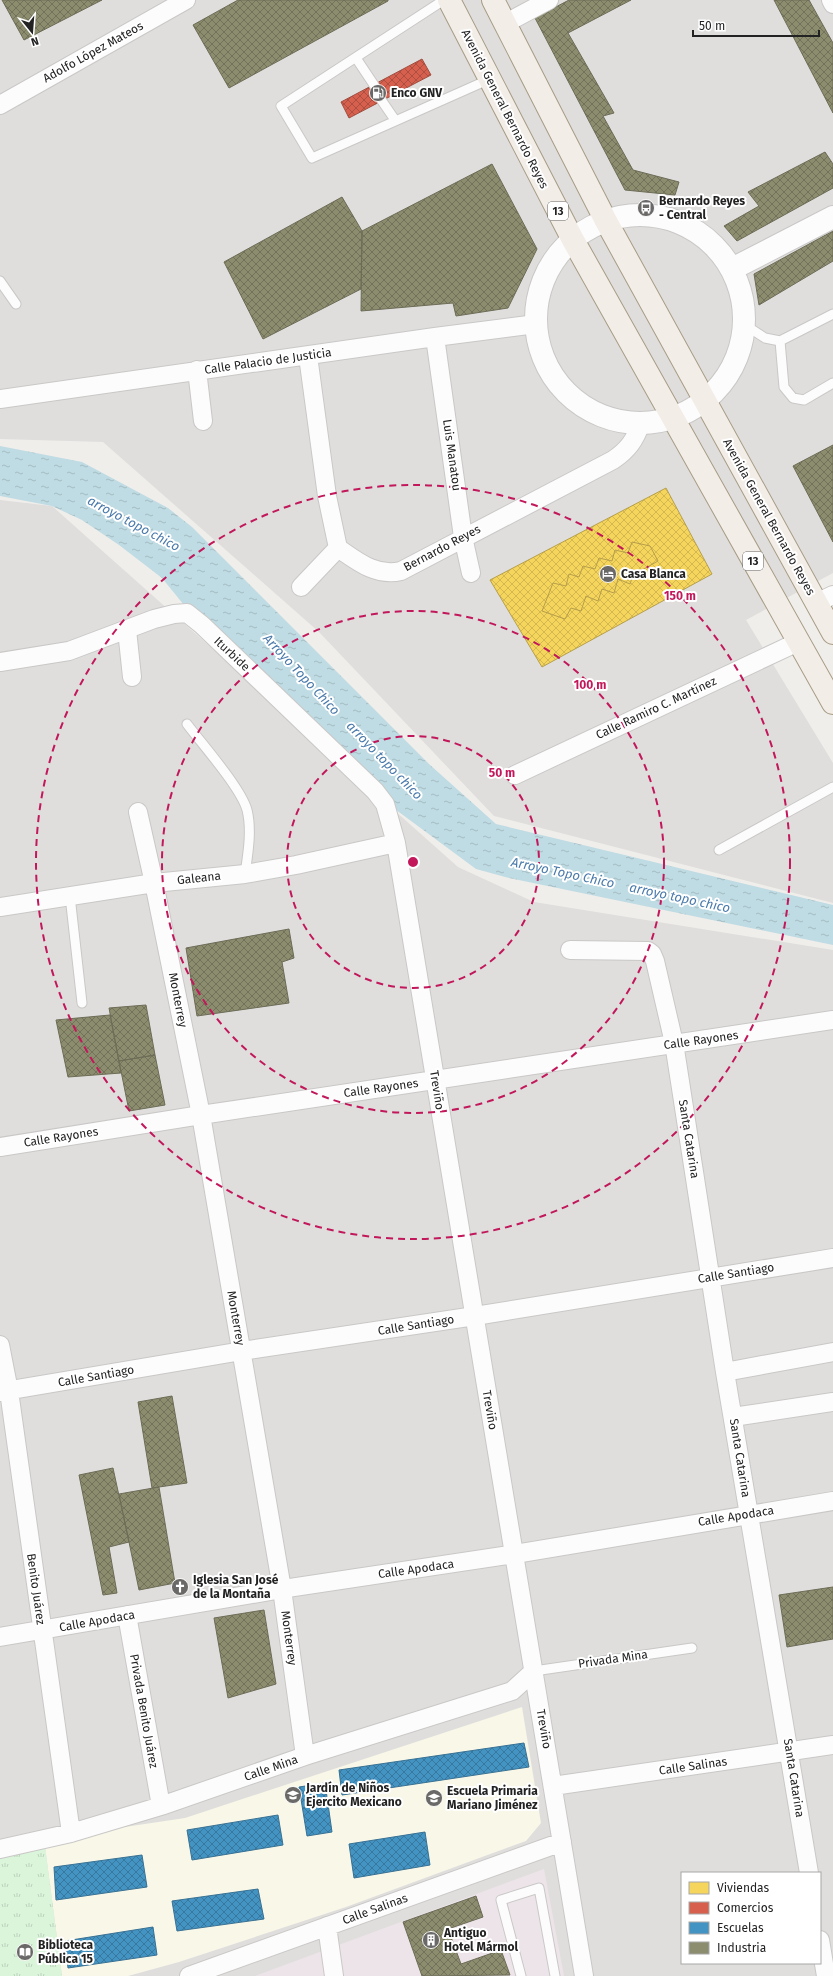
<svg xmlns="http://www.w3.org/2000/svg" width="833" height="1976" viewBox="0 0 833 1976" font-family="'Fira Sans',sans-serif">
	<defs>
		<pattern id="park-tufts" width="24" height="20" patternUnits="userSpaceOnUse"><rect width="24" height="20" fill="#daf5da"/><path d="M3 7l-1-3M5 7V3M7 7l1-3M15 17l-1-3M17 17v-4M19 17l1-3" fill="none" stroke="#bbd2bb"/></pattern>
		<pattern id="water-ripples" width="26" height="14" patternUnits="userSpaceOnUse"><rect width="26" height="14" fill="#bfdbe3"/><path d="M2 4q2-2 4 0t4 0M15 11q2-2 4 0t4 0" fill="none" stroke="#a4bcc2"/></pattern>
		<pattern id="homes-cross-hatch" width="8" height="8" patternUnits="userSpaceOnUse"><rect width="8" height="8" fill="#f6d55c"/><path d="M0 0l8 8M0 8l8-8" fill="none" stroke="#d3b750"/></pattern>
		<pattern id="shops-cross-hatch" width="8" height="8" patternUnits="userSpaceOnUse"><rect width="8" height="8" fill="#d6604d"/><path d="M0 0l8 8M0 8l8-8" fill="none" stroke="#ad4f40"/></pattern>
		<pattern id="schools-cross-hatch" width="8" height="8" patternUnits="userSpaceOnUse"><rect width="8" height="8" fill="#4393c3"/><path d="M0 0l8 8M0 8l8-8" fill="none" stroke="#38789e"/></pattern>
		<pattern id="industry-cross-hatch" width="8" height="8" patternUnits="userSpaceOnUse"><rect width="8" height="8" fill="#8c8c6e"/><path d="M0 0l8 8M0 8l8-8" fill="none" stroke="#72725a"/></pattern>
	</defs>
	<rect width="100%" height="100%" fill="#f0eeeb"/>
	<path fill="#dfdedc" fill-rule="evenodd" d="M0 0H833V573L746 620 833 763V903L494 816 319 632 103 442 0 439Z
		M0 500 52 506 458 867 534 902 833 950V1976H0ZM682 1873H820V1963H682Z"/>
	<path fill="#ede4e9" d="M544 1869 564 1976H255Z"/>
	<path fill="#f8f7e8" d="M522 1707 541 1823 526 1841 346 1907 179 1962 128 1976H62L44 1839 185 1818Z"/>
	<path fill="url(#park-tufts)" d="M44 1839 62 1976H0V1849Z"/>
	<path fill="url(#water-ripples)" d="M0 446 82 462 168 508 192 527 429 764 496 824 833 905V945L509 878 476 869 384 801 197 621 162 578 119 545 82 520 52 506 0 496Z"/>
	<path fill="url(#homes-cross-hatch)" stroke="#b69f4b" d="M666 488 712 574 542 667 490 580Z
		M632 542 650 546 658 561 633 575 630 584 618 579 614 593 602 589 598 601 586 596 581 611 571 608 565 619 542 611 553 583 566 586 569 574 579 577 583 566 595 569 599 558 612 561 615 550 628 553Z"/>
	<path fill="url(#shops-cross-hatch)" stroke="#a04d40" d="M422 59 431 75 349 118 341 102Z"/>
	<path fill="url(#schools-cross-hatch)" stroke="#397193" d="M524 1743 529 1767 342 1795 339 1770Z
		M325 1783 332 1832 307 1836 299 1787Z
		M278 1815 283 1845 192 1860 187 1830Z
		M425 1832 430 1865 354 1878 349 1844Z
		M142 1855 147 1887 56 1900 54 1867Z
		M258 1889 264 1919 177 1931 172 1901Z
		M153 1927 157 1955 68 1968 65 1941Z"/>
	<path fill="url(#industry-cross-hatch)" stroke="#6c6c57" d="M2 0H102L24 40Z
		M238 0H388V1L229 88 193 25Z
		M569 0H631L568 33 614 113 603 116 633 170 679 182 675 195 625 190 535 18Z
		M774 0H809L833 43V113Z
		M825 152 833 164V188L737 241 724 226 759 206 748 192Z
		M492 164 537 249 508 308 456 316 453 303 361 311 362 231Z
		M342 197 362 231 361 289 263 339 224 262Z
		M833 231V261L759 305 754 274Z
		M833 445V542L793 466Z
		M289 929 294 958 282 962 289 1003 197 1016 186 948Z
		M146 1005 155 1055 119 1061 109 1008Z
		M110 1015 121 1073 68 1077 56 1020Z
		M155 1055 165 1105 129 1111 119 1061Z
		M172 1396 187 1483 152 1488 138 1402Z
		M113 1468 129 1542 109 1547 117 1593 103 1595 79 1475Z
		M159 1487 175 1583 139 1590 119 1494Z
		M833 1587V1639L787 1647 779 1595Z
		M264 1610 276 1684 228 1698 214 1618Z
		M476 1896 483 1917 448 1929 461 1964 501 1950 510 1975 422 1976 403 1922Z"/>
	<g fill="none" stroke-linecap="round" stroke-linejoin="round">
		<g stroke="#c9c8c7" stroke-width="11">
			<path id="service" d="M444 0 281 106 312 158 490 79
				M356 58 374 85
				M382 101 395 120
				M0 281 16 304
				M745 325 765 338 780 341 833 314
				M780 341 784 387 793 398 804 400 833 383
				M187 724C202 744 241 788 247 810 252 830 248 853 245 874
				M719 850 833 787
				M70 896 82 1003
				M534 1671 692 1648
				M521 1976 501 1900 539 1888 555 1976"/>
		</g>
		<g stroke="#c9c8c7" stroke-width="20">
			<path id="minor" d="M831 0 833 4
				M506 23 549 0
				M0 105 186 0
				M435 337 463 537 471 573
				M308 356 327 496 338 548C357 561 376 577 401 571L613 460C628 450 635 440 641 423
				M197 370 203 421
				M0 399 435 337 536 324
				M301 587 338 548
				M816 603 833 595
				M127 630 132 677
				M0 662 69 651 154 619 174 614 187 613 202 625 375 791 385 804 396 843 584 1976
				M515 775 798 642
				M138 812 154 883 201 1115 282 1589 305 1756
				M0 907 154 883 245 874 296 865 396 843
				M570 950 648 951 652 954 655 961 674 1043 725 1372 809 1873
				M0 1147 201 1115 833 1020
				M0 1345 9 1391 71 1833
				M725 1372 833 1352
				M0 1392 242 1351 475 1316 833 1258
				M733 1417 833 1402
				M127 1615 161 1806
				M0 1637 282 1589 515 1554 833 1501
				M553 1786 833 1745
				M0 1849 71 1833 161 1806 305 1756 512 1691 534 1671
				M327 1926 334 1976
				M820 1940 826 1976
				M189 1976 562 1842"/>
		</g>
		<g stroke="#c9c8c7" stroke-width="24">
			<path id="tertiary" d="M536 319a104 104 0 1 1 208 0a104 104 0 1 1-208 0Z
				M732 269 833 217"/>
		</g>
		<g stroke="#a79c86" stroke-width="24">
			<path id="primary" d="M449 0 573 240 833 703
				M493 0 606 221 833 633"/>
		</g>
		<use href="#service" stroke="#fdfcfc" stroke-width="9"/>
		<use href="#minor" stroke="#fdfcfc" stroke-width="18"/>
		<use href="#tertiary" stroke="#fdfcfc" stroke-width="22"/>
		<use href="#primary" stroke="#f3ede7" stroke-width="22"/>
	</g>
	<g fill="none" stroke="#c2185b" stroke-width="2" stroke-dasharray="7 5">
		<circle cx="413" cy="862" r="126"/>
		<circle cx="413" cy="862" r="251"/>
		<circle cx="413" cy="862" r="377"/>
	</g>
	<defs>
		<g id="fuel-disc" transform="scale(0.9)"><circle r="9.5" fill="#6a6968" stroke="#fff"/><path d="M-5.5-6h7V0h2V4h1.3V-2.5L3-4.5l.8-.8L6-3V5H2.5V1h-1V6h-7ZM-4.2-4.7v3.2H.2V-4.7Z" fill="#fff"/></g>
		<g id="bus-disc" transform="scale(0.9)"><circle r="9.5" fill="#6a6968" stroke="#fff"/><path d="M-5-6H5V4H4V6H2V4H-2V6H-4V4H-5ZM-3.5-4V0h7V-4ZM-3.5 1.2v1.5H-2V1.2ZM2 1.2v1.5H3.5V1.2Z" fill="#fff"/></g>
		<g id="hotel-disc" transform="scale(0.9)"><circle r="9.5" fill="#6a6968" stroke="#fff"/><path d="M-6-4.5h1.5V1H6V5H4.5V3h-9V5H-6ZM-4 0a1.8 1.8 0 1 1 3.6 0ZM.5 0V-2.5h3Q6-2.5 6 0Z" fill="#fff"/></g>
		<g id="church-disc" transform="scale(0.9)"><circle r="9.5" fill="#6a6968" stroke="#fff"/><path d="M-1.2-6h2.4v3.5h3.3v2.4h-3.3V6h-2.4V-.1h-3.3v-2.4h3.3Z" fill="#fff"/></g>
		<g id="school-disc" transform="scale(0.9)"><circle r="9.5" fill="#6a6968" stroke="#fff"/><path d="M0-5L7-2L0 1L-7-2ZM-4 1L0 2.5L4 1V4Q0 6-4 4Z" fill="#fff"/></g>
		<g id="building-disc" transform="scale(0.9)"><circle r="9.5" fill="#6a6968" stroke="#fff"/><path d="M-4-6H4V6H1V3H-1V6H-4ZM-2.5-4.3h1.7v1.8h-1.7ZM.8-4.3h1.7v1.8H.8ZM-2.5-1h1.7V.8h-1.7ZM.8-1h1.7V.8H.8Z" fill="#fff"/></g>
		<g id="library-disc" transform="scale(0.9)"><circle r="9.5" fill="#6a6968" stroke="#fff"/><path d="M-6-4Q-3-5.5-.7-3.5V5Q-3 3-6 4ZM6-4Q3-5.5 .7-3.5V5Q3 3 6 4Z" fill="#fff"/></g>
	</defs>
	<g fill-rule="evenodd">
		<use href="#fuel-disc" x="378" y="93"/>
		<use href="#bus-disc" x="646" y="208"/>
		<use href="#hotel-disc" x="608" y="574"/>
		<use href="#church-disc" x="180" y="1587"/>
		<use href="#school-disc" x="293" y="1795"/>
		<use href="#school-disc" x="434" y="1798"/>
		<use href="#building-disc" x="431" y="1940"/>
		<use href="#library-disc" x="25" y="1952"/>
	</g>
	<g text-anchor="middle" stroke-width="4" stroke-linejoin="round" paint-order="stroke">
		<g fill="#fff" stroke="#646464" stroke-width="1">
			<rect x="548" y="202" width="20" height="18" rx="3"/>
			<rect x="743" y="552" width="20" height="18" rx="3"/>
		</g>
		<g font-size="11" font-weight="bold" fill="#222">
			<text x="558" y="215">13</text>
			<text x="753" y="565">13</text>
		</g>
		<g font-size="12" fill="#222" stroke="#fff">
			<text transform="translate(93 52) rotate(-29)" y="4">Adolfo López Mateos</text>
			<text transform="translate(505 109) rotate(63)" y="4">Avenida General Bernardo Reyes</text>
			<text transform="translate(268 361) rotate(-8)" y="4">Calle Palacio de Justicia</text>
			<text transform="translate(452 455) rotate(82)" y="4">Luis Manatou</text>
			<text transform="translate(769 517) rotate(61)" y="4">Avenida General Bernardo Reyes</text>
			<text transform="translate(442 548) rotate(-28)" y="4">Bernardo Reyes</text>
			<text transform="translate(232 654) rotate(43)" y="4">Iturbide</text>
			<text transform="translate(656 708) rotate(-25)" y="4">Calle Ramiro C. Martínez</text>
			<text transform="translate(199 878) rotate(-6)" y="4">Galeana</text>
			<text transform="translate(178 1000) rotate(79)" y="4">Monterrey</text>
			<text transform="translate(701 1040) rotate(-8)" y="4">Calle Rayones</text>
			<text transform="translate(381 1088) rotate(-8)" y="4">Calle Rayones</text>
			<text transform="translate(437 1090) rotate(81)" y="4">Treviño</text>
			<text transform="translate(61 1137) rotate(-9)" y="4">Calle Rayones</text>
			<text transform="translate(689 1139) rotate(81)" y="4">Santa Catarina</text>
			<text transform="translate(736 1273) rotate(-9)" y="4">Calle Santiago</text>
			<text transform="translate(236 1318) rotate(80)" y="4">Monterrey</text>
			<text transform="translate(416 1325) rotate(-9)" y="4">Calle Santiago</text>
			<text transform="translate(96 1376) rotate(-10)" y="4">Calle Santiago</text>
			<text transform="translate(490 1410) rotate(80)" y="4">Treviño</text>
			<text transform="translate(740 1458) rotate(81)" y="4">Santa Catarina</text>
			<text transform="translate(736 1516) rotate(-9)" y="4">Calle Apodaca</text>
			<text transform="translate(416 1569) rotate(-8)" y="4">Calle Apodaca</text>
			<text transform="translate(36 1589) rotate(82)" y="4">Benito Juárez</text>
			<text transform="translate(97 1621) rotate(-10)" y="4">Calle Apodaca</text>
			<text transform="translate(289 1638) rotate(82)" y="4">Monterrey</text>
			<text transform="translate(613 1659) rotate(-8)" y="4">Privada Mina</text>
			<text transform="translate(144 1711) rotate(80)" y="4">Privada Benito Juárez</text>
			<text transform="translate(544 1729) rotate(80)" y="4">Treviño</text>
			<text transform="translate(693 1766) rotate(-8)" y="4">Calle Salinas</text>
			<text transform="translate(271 1768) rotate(-19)" y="4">Calle Mina</text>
			<text transform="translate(794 1778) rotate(81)" y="4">Santa Catarina</text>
			<text transform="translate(375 1909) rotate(-20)" y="4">Calle Salinas</text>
		</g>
		<g font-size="12" font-weight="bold" fill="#222" stroke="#fff" text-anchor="start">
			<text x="391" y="97">Enco GNV</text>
			<text x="659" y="205">Bernardo Reyes<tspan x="659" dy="14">- Central</tspan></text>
			<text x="621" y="578">Casa Blanca</text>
			<text x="193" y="1584">Iglesia San José<tspan x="193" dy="14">de la Montaña</tspan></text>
			<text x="306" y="1792">Jardín de Niños<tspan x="306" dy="14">Ejercito Mexicano</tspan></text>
			<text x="447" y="1795">Escuela Primaria<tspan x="447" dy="14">Mariano Jiménez</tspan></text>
			<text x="444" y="1937">Antiguo<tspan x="444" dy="14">Hotel Mármol</tspan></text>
			<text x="38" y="1949">Biblioteca<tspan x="38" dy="14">Pública 15</tspan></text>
		</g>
		<g font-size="13" font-style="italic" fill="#4a7aab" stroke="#fff">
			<text transform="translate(134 523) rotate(28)" y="5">arroyo topo chico</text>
			<text transform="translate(302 674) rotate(47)" y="5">Arroyo Topo Chico</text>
			<text transform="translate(385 760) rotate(46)" y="5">arroyo topo chico</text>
			<text transform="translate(563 872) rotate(12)" y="5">Arroyo Topo Chico</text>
			<text transform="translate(680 897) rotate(12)" y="5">arroyo topo chico</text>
		</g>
	</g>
	<circle cx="413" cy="862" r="6" fill="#c2185b" stroke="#fff" stroke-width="2"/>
	<g font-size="12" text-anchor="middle" font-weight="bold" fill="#c2185b" stroke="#fff" stroke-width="4" stroke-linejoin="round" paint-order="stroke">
		<text x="680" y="600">150 m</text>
		<text x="590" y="689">100 m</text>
		<text x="502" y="777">50 m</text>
	</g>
	<rect x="681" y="1872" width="140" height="92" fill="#ffffff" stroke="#a7a7a7"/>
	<rect x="689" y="1882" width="20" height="12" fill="#f6d55c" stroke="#a7a7a7"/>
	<text x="717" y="1892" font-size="12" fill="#222222">Viviendas</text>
	<rect x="689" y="1902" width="20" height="12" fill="#d6604d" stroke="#a7a7a7"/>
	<text x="717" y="1912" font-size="12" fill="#222222">Comercios</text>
	<rect x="689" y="1922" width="20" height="12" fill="#4393c3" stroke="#a7a7a7"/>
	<text x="717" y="1932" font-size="12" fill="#222222">Escuelas</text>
	<rect x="689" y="1942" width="20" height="12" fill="#8c8c6e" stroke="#a7a7a7"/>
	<text x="717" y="1952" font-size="12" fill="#222222">Industria</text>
	<g transform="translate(32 32) rotate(163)" stroke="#ffffff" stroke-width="3" paint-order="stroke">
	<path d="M0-3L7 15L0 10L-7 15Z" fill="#222222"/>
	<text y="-6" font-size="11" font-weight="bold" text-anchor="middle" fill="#222222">N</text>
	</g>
	<path d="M693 30v6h126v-6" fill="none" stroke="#222222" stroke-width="2"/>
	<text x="699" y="30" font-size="12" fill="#222222" stroke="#ffffff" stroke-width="3" paint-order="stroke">50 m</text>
</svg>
